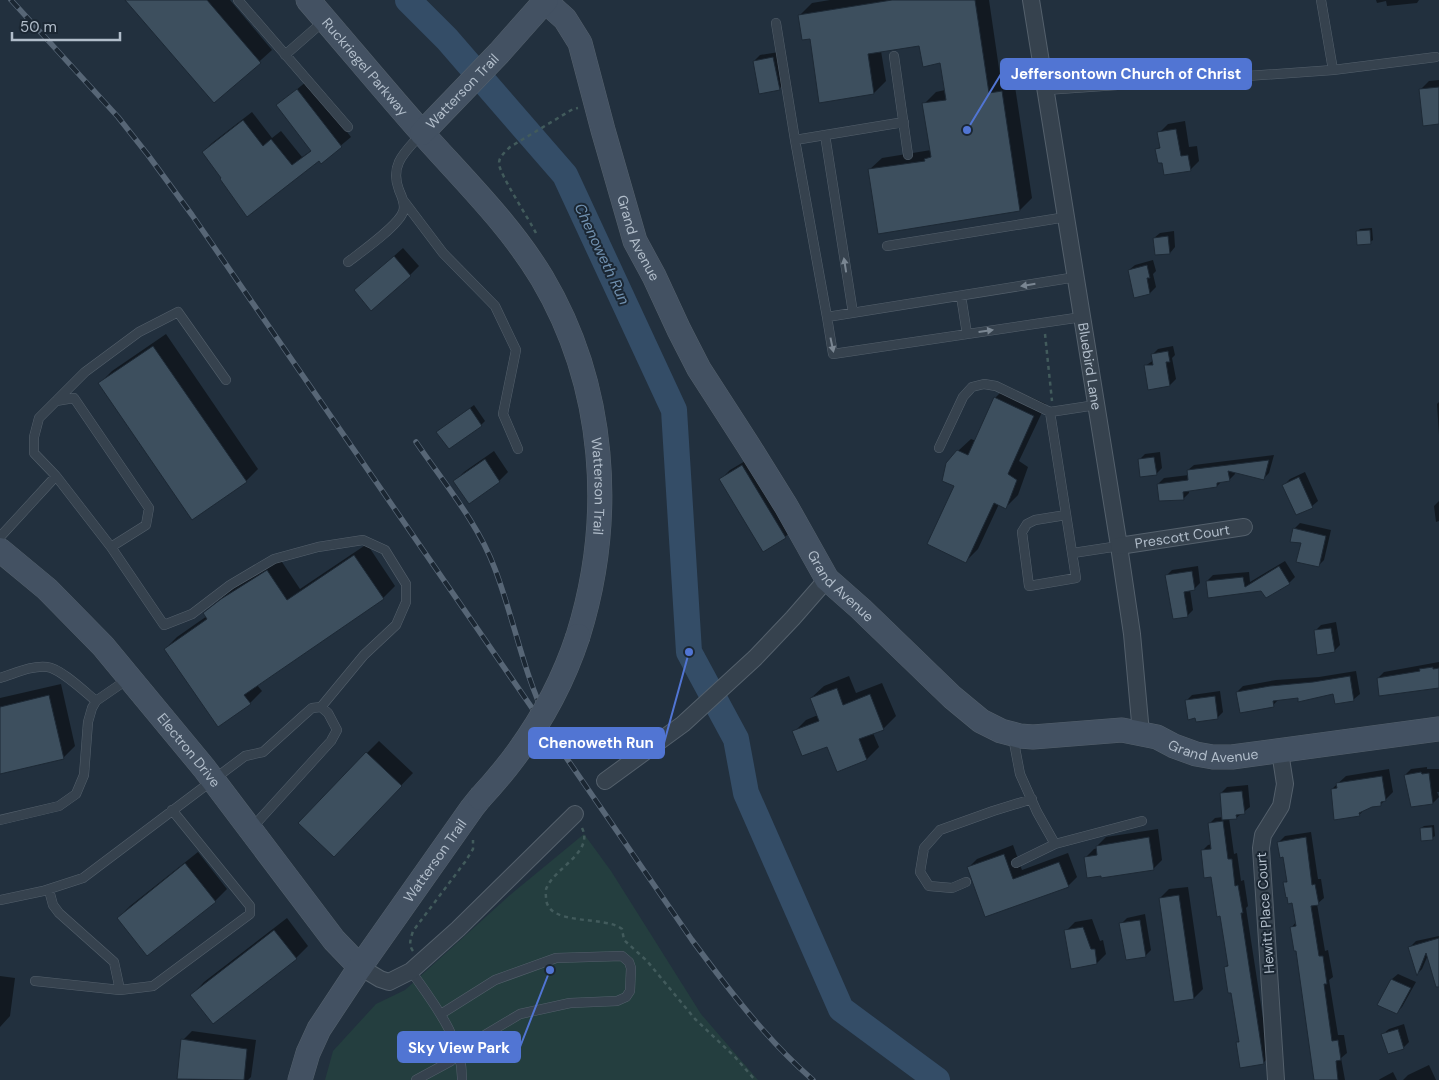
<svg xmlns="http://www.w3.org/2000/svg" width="1439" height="1080" viewBox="0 0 1439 1080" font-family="'DM Sans',sans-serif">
	<rect width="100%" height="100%" fill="#22303e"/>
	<path fill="#243e3f" d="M584 834 611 871 701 1014 758 1080H325L333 1051 376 1004 405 990 510 895Z"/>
	<path fill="#0007" d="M127 0H230L272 50 214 102Z
		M830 0H989L1001 82 1014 80 1032 198 1020 210 869 170 882 158 931 150 924 104 936 92 945 90 941 62 920 45 881 51 886 81 874 93 811 38 800 15 812 3Z
		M1376 0H1419L1417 3 1387 6 1386 1 1377 3Z
		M779 52 785 83 779 89 754 61 760 55Z
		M1439 80V124H1424L1420 90 1429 81Z
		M307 81 351 137 321 162 320 159 247 215 223 178 203 152 212 143 252 112 272 138 281 131 302 157 312 150 278 105Z
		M1185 121 1189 147 1197 146 1199 161 1190 170 1163 161 1157 150 1161 145 1159 133 1168 124Z
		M1372 228 1373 240 1370 242 1357 232 1360 229Z
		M1174 231 1175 247 1170 253 1154 238 1160 233Z
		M403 248 419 266 410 275 365 282Z
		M1153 260 1156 271 1153 274 1156 287 1150 293 1129 270 1135 265Z
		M166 334 258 469 246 481 100 383 112 371Z
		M1173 346 1175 355 1172 358 1176 379 1170 385 1145 366 1154 360 1153 354 1158 349Z
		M1007 386 1046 404 1019 461 1028 467 1018 495 1006 507 999 504 978 549 966 561 955 486 958 451 971 439 976 441 995 398Z
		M1439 402V435L1437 404Z
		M474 405 485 421 481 425 438 432Z
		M494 451 508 472 499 481 469 502 455 481 464 472Z
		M1160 452 1162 468 1156 474 1139 460 1145 454Z
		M1274 455 1269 473 1263 479 1234 471 1235 474 1229 480 1222 481 1217 486 1189 490V493L1183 499 1158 484 1164 478 1189 475 1188 470 1194 465Z
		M752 457 794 528 785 537 721 479 730 470Z
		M1305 472 1318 501 1312 506 1284 485 1290 479Z
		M1439 501V521L1436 522 1434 506Z
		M1300 523 1331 530 1324 560 1318 566 1294 529Z
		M367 544 395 586 383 598 257 685 262 691 250 703 165 649 177 637 207 616 205 613 217 601 235 587 280 559 300 589Z
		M1285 561 1295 577 1289 583 1262 590 1207 581 1213 575 1249 572 1250 582Z
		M1198 566 1200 583 1194 589 1190 590 1193 610 1187 616 1166 576 1172 570Z
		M1336 622 1340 645 1334 651 1315 631 1321 625Z
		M1439 662V685L1378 678 1384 672Z
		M1356 671 1360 694 1354 699 1336 702 1334 693 1279 699 1273 705 1237 692 1243 686 1276 680 1319 677Z
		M849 676 856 693 882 683 896 716 883 729 873 733 879 747 867 759 838 770 828 745 794 732 806 720 818 715 811 698 824 686Z
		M61 684 75 746 63 758 0 773V698Z
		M1220 691 1223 712 1217 718 1186 701 1192 695Z
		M379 741 413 773 346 843 367 753Z
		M1427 767V769H1439V792H1437L1439 797 1433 803 1412 806 1405 775 1411 769Z
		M1389 769 1393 792 1380 805 1365 809 1359 815 1332 789 1346 776Z
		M1248 785 1250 807 1236 818H1229L1234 854 1237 853 1241 881 1244 880 1248 906 1246 908 1269 1057 1263 1063 1237 1043 1240 1039 1232 991 1225 967 1229 964 1221 915 1212 876 1202 851 1208 845 1212 844 1209 824 1215 818 1223 817 1221 793 1227 787Z
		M1434 825 1435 836 1432 838 1421 828 1424 826Z
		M1158 829 1162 860 1153 869 1085 858 1094 849 1098 848 1097 846 1106 837Z
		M1311 832 1318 879H1321L1324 898 1317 904 1325 951 1328 950 1333 977 1329 980 1338 1035H1344L1347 1053 1341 1058 1345 1080H1316L1304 996 1292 927 1296 922 1293 902 1285 883 1288 879 1284 856 1279 842 1285 836Z
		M1013 845 1022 870 1068 853 1077 877 1068 886 986 916 968 868 977 859Z
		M198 852 227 889 215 901 118 918 130 906Z
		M1188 887 1203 989 1194 998 1160 898 1169 889Z
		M1145 914 1151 950 1145 956 1121 924 1127 918Z
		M287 918 308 946 296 958 192 995 204 982Z
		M1092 919 1100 941 1103 940 1106 954 1097 963 1066 931 1075 922Z
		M1439 936V975L1428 955 1422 969 1417 974 1410 947 1416 941Z
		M1398 974 1416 982 1402 1007 1396 1013 1378 1004 1392 979Z
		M0 976 15 978 10 1016 0 1027Z
		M1404 1024 1409 1042 1403 1048 1383 1034 1389 1029Z
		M192 1031 256 1040 251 1077 248 1080H194L178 1078 183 1040Z
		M1429 1065 1436 1080H1403L1408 1075Z
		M1393 1072 1397 1080H1379L1380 1079Z"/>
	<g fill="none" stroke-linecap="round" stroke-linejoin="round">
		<path stroke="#344d67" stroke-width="26" d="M408 0 447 39 565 175 674 410 689 652 736 739 746 793 841 1009 937 1080"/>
	</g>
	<path fill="#3d4f5e" stroke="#1d2935" d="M125 0H207L261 63 214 103Z
		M892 0H975L989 93 1002 91 1020 211 878 234 868 169 925 161 924 159 931 157 922 103 946 100 940 63 923 67 919 46 868 54 874 94 819 103 810 39 802 40 798 15Z
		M773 57 780 90 759 94 753 61Z
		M1439 87V124L1423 126 1419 89Z
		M297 89 342 147 321 164 319 161 247 217 220 179 221 178 202 152 243 120 263 146 271 139 292 165 311 151 276 105Z
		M1176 129 1181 156 1188 155 1191 171 1164 175 1162 163H1158L1155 149 1160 148 1157 132Z
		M1370 230 1371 244 1357 245 1356 231Z
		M1168 236 1170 254 1155 255 1153 238Z
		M394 256 411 276 371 311 354 290Z
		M1147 265 1150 278H1147L1150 294 1134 298 1128 270Z
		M153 346 247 482 192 520 98 383Z
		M1168 351 1170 362H1166L1170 386 1148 390 1144 365H1153L1151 354Z
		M994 397 1034 416 1008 474 1017 480 1006 509 994 503 966 563 927 544 954 486 942 481 946 463 957 450 968 455Z
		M470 408 482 426 449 449 436 432Z
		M1154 457 1157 475 1140 477 1138 459Z
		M485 459 500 482 469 504 453 481Z
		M1269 460 1264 480 1228 471 1230 481 1217 483V487L1183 492 1184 500 1159 501 1157 484 1188 480 1187 470Z
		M742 465 786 538 763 552 719 479Z
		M1299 477 1313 508 1296 515 1282 485Z
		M1293 528 1326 536 1319 567 1296 562 1301 543 1290 542Z
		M354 555 384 599 244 695 251 704 218 727 164 649 207 619 203 613 221 599 267 570 287 600Z
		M1279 566 1290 584 1266 598 1261 591 1208 598 1206 581 1243 577 1245 587Z
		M1192 571 1195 590 1184 592 1188 617 1173 619 1165 575Z
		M1331 628 1335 652 1317 655 1314 630Z
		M1433 667V669L1439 668V688L1379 696 1377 678 1420 671 1419 669Z
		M1350 676 1354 701 1335 704 1333 694 1298 702V698L1273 701 1274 707 1240 713 1236 692 1270 686 1313 682Z
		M837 688 843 705 870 694 884 730 859 739 867 760 837 772 827 747 802 756 792 731 819 721 810 698Z
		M49 695 64 759 0 774V707Z
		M1215 696 1218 719 1196 722 1195 718 1188 720 1185 700Z
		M366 752 402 786 334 857 298 823Z
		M1421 772 1422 774 1429 773 1433 804 1411 807 1404 775Z
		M1382 776 1386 801 1381 802V806L1372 807 1359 813 1360 816 1334 820 1331 789 1337 788 1336 783Z
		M1242 791 1245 814 1236 815 1237 819 1222 820 1220 793Z
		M1223 821 1228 859H1232L1235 886 1238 885 1243 913H1241L1264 1064 1240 1068 1236 1042H1239L1231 993H1228L1224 967 1228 966 1220 916 1217 917 1211 877 1204 878 1201 850 1211 849 1208 823Z
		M1432 827 1433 840 1421 841 1420 828Z
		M1149 837 1154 870 1101 878V876L1087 878 1084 857 1097 855 1096 846Z
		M1306 837 1312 885 1315 884 1319 905 1311 906 1319 956H1323L1327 984H1324L1332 1041 1338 1040 1341 1060 1336 1061 1338 1080H1314L1296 951H1294L1290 927 1296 926 1292 903 1288 904 1287 897 1286 898 1283 882H1287L1283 857 1280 858 1277 842Z
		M1004 854 1013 879 1059 862 1069 887 985 917 967 867Z
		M185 863 216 902 147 956 117 918Z
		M1179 895 1194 999 1174 1002 1159 898Z
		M1140 920 1146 957 1126 960 1119 923Z
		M1083 927 1091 949H1095L1097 964 1071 969 1064 930Z
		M274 930 297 959 213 1024 190 995Z
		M1439 938V987H1436L1426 953 1417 976 1408 947Z
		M1391 979 1411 988 1397 1014 1377 1005Z
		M1398 1029 1404 1049 1388 1054 1381 1034Z
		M181 1039 247 1049 244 1080 177 1079Z"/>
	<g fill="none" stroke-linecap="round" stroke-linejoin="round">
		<g stroke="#54606c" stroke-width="10">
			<path id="lane" d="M238 0 348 127
				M1321 0 1333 70
				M776 23 795 140
				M285 55 325 20
				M894 56 908 155
				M1046 90 1333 70 1436 57
				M825 135 853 313
				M403 200 443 253 495 306 516 350 503 414 518 449
				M887 246 1066 217
				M348 262C361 252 398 226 403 212 406 205 402 197 399 190 389 164 406 151 422 133
				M1076 277 827 317 833 354 1082 317
				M961 296 967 334
				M827 317 795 140 904 122
				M74 398 149 508 146 525 111 547 56 476 34 453V437L39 418 56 401Z
				M57 400 85 372 139 332 178 312 226 380
				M1050 412 1076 578 1029 586 1022 532 1027 524 1035 520 1066 515
				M939 448 963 397 972 387 984 384 996 386 1050 412 1096 405
				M0 537 56 476
				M111 547 164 625 192 614 230 585 274 559 318 547 363 540 385 550 406 584V602L396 625 364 655 321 707
				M1073 553 1119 546
				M0 678C14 674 32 665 47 667 60 668 85 692 96 701
				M1013 737 1020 774 1037 812 1055 844 1016 863
				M0 820 59 806 76 794 84 775 88 722 92 708 96 701 128 679
				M1055 844 1142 821
				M966 882 952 888 929 886 920 872 924 848 940 830 993 811 1032 799
				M49 890 53 905 59 913 114 962 120 990
				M0 900 43 891 83 878 229 768 245 756 263 752 304 715 312 708 321 707 328 713 337 730 331 741 252 828
				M411 971C433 1003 463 1039 462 1080
				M35 981 120 990 153 986 250 914V906L172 810
				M416 1080 451 1061 458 1051 520 1014 570 1003 617 1001 626 997 630 991 631 968 629 962 622 956 556 958 495 980 441 1014"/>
		</g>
		<g stroke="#54606c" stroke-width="18">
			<g id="street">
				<path id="s1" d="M1031 0 1119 546 1132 634 1141 733"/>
				<path id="s2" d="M1119 546 1244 527"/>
				<path d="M605 781 683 724 755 658 793 618 827 579"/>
				<path d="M360 967 380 979 389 982 411 971 458 929 575 814"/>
				<path d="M1276 1080 1261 848 1263 835 1281 806 1285 784 1280 752"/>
			</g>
		</g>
		<g stroke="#54606c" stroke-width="25">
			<g id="secondary">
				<path id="s3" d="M308 0C347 45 385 91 424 135 465 181 510 225 542 278 606 386 615 518 578 636"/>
				<path id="s4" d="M545 1 565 19 580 43 603 130 635 241 654 276 679 330 699 369 748 445 786 506 827 579 861 609 952 697 981 721 1001 731 1020 736 1033 737 1122 730 1157 737 1174 746 1196 754 1213 757H1232L1439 729"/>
				<path id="s5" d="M422 133 499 53 546 0"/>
				<path id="s6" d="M0 550 47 589 103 646 204 768 334 940 360 967"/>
				<path id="s7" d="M300 1080 308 1053 319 1029 360 967 472 808 480 798"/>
			</g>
		</g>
		<path stroke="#425b5c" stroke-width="2.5" stroke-dasharray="4 4" stroke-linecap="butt" d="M536 233C530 221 498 172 499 163 499 157 505 152 510 147L573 109 578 108
			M1045 334 1052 401
			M582 828C594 852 555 868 547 887 545 890 546 895 546 898 547 927 605 915 622 929L624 940 647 961 695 1019 735 1057 755 1080
			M413 951C408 944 411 938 413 931L465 862 473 849V840"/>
		<use href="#lane" stroke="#36424e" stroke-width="9"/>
		<use href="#street" stroke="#36424e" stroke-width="16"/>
		<use href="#secondary" stroke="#435162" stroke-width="24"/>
		<g stroke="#576676" stroke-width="5.5">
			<path id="rail" d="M11 0 118 117 148 155 192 215 692 940C729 990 766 1039 813 1080
				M416 442C444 483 478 523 495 569 514 619 523 672 547 721"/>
		</g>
		<use href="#rail" stroke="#1b2733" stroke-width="4" stroke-dasharray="11" stroke-linecap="butt"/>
		<g stroke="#54606c" stroke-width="25" stroke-linecap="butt">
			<path id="secondary-bridge" d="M480 798C523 752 558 697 578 636"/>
		</g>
		<use href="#secondary-bridge" stroke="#435162" stroke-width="24"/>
	</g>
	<defs><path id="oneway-solid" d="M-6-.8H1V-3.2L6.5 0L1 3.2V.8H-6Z" transform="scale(1.25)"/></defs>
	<g fill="#7a8692">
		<use href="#oneway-solid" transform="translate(845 265) rotate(-99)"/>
		<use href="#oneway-solid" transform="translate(1028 285) rotate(171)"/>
		<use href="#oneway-solid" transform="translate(986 331) rotate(-8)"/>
		<use href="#oneway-solid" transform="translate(832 345) rotate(78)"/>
	</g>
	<g text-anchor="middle" stroke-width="4" stroke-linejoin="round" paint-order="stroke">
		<g font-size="14" fill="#b1bdca" stroke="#1b2733">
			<text dy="5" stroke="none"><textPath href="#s3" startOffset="88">Ruckriegel Parkway</textPath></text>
			<text dy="5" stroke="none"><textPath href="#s5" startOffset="58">Watterson Trail</textPath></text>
			<text dy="5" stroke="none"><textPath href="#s4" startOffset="259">Grand Avenue</textPath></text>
			<text dy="5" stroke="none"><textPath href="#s1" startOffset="371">Bluebird Lane</textPath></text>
			<text dy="5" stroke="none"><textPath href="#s3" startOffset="582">Watterson Trail</textPath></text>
			<text dy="5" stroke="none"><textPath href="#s2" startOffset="64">Prescott Court</textPath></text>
			<text dy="5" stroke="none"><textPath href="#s4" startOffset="664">Grand Avenue</textPath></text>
			<text dy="5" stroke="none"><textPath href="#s4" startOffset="1099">Grand Avenue</textPath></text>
			<text dy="5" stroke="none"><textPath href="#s6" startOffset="276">Electron Drive</textPath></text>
			<text dy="5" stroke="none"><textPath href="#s7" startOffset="259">Watterson Trail</textPath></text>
			<text transform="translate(1265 913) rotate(-94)" y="5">Hewitt Place Court</text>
		</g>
		<g font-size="15" font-style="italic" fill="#7090af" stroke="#1b2733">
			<text transform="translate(602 254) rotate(65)" y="5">Chenoweth Run</text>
		</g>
	</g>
	<path fill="none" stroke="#5175d3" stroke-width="2" d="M967 130L1001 74M689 652L664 743M550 970L520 1047"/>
	<g fill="#5175d3" stroke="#1b2733" stroke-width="2">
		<circle cx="967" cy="130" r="5"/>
		<circle cx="689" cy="652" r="5"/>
		<circle cx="550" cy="970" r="5"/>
	</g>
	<g fill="#5175d3" stroke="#5175d3" stroke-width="2">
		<rect x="1001" y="59" width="250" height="30" rx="5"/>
		<rect x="529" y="728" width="135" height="30" rx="5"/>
		<rect x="398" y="1032" width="122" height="30" rx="5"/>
	</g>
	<g font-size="15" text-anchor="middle" font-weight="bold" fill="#fff">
		<text x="1126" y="79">Jeffersontown Church of Christ</text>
		<text x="596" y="748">Chenoweth Run</text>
		<text x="459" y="1053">Sky View Park</text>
	</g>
	<path d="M12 32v8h108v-8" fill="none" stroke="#b1bdca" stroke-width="2.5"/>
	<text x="20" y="32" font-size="15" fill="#b1bdca" stroke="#1b2733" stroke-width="4" paint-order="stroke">50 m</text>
</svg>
